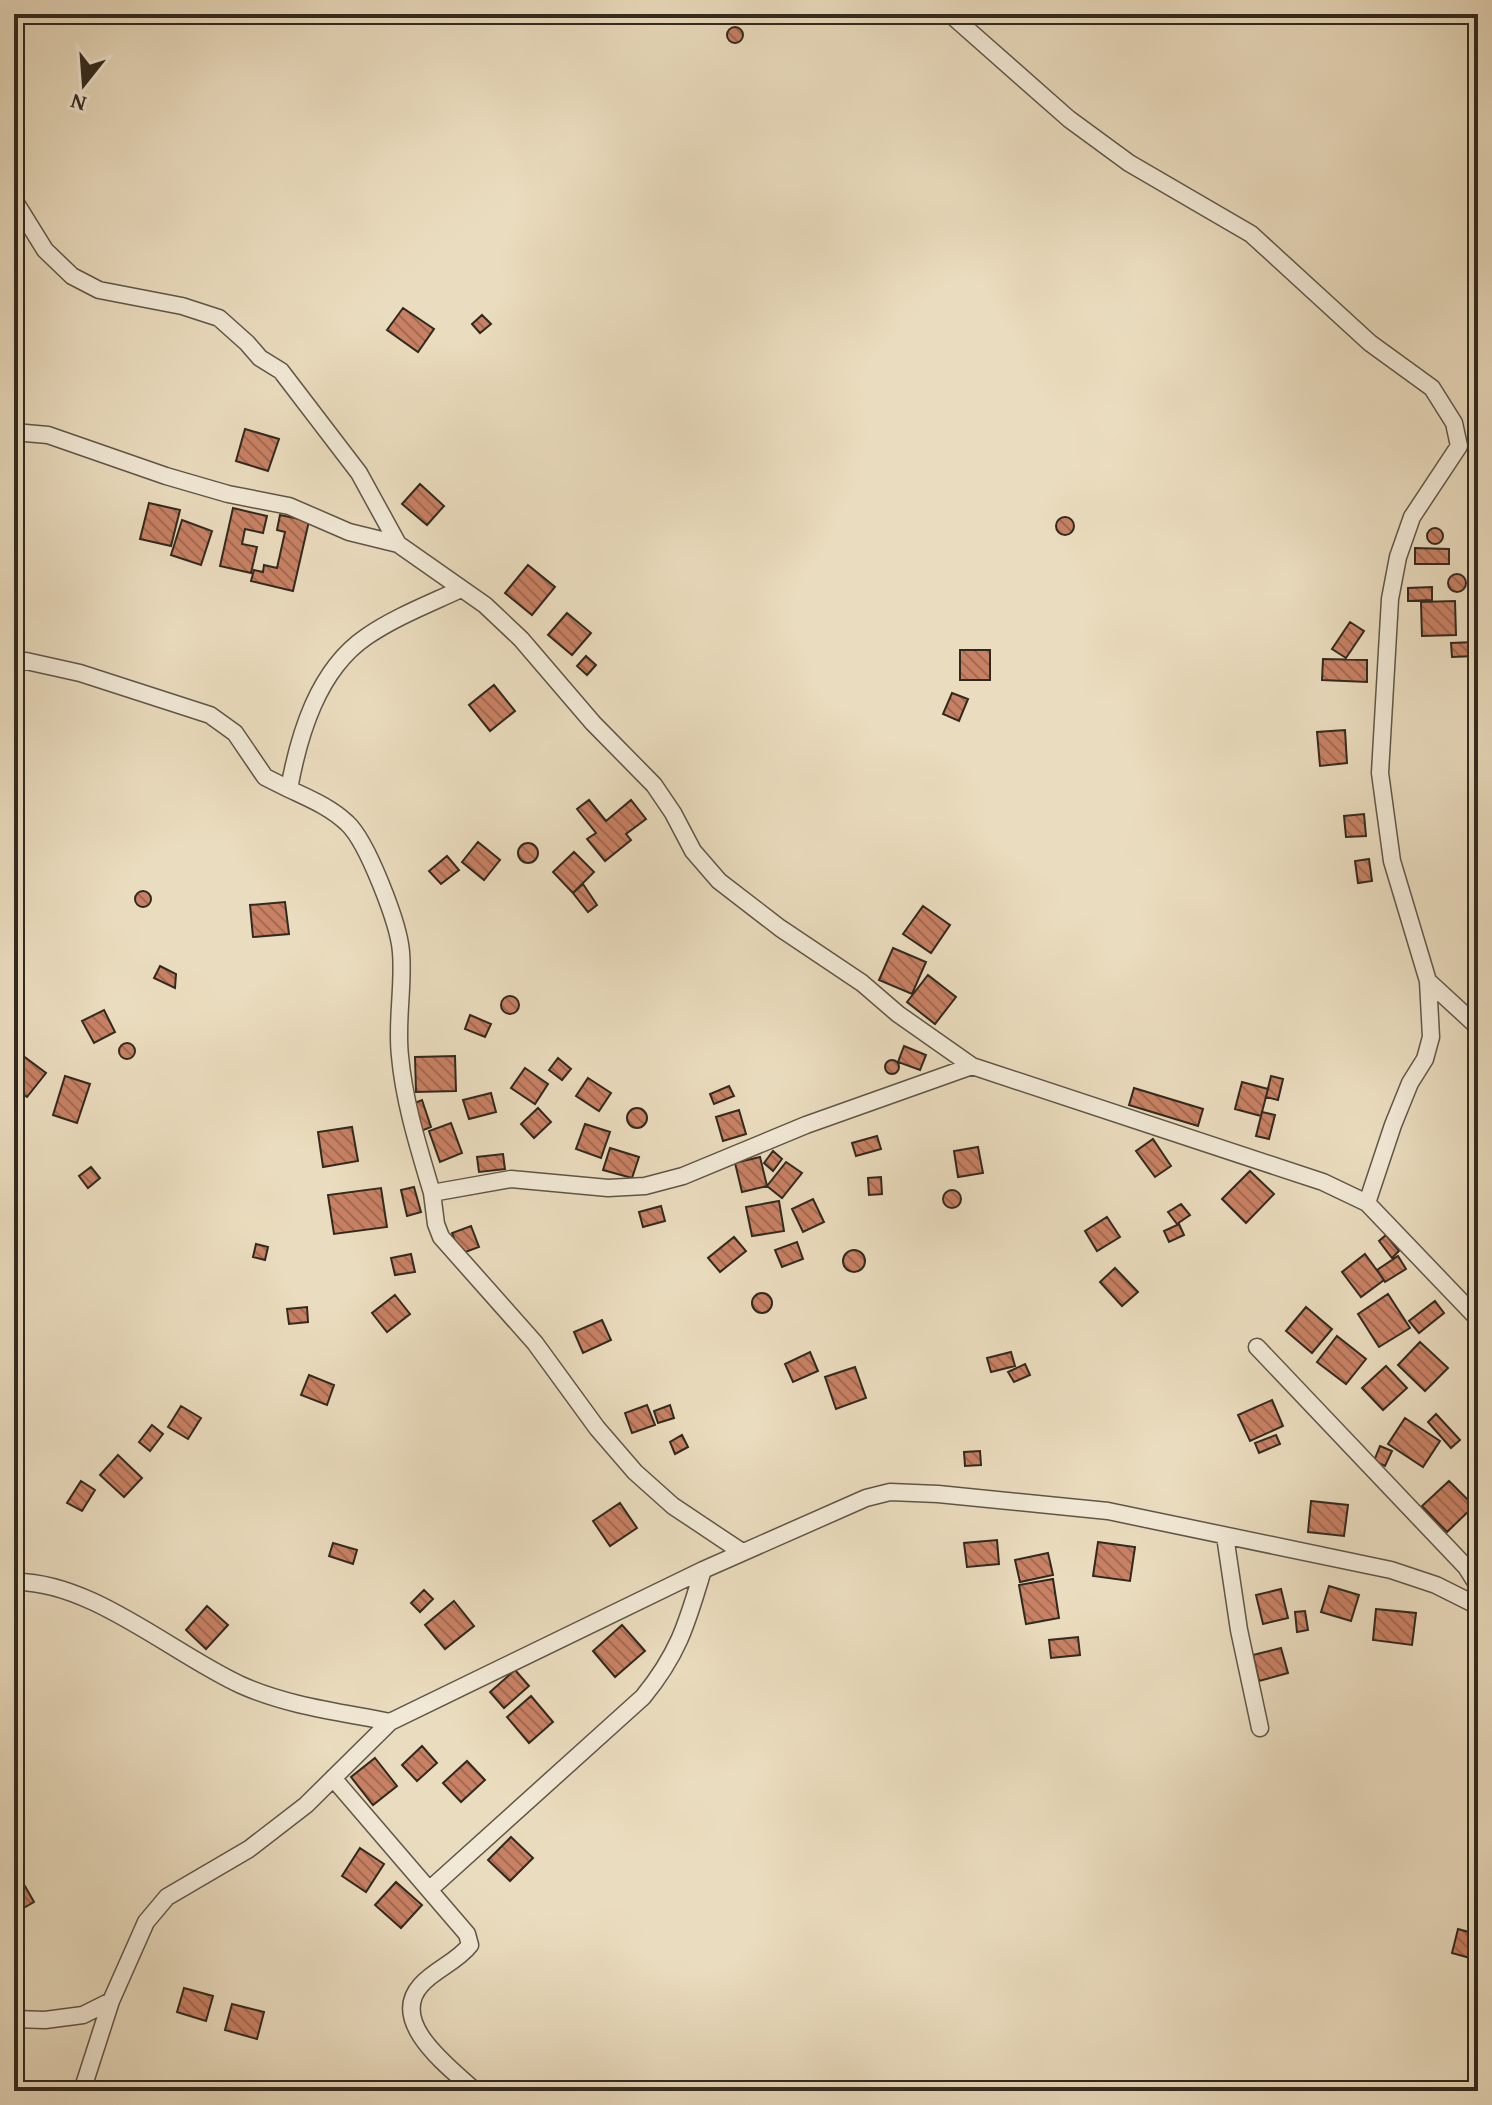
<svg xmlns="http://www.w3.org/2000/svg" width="1492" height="2105" viewBox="0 0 1492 2105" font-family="'Gentium Book Plus',serif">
	<defs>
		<pattern id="building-back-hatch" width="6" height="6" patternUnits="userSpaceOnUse" patternTransform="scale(2)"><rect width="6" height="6" fill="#c88164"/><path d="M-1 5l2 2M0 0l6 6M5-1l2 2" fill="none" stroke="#a36a52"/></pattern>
	</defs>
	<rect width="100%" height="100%" fill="#eadcbe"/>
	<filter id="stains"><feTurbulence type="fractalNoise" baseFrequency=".0025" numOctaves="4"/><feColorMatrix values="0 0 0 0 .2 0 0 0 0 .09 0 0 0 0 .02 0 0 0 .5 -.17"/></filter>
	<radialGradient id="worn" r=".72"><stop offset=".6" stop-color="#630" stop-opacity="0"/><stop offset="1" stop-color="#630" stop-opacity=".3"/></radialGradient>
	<path fill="url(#building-back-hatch)" stroke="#31291f" stroke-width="2" d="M727 35a8 8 0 1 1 16 0a8 8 0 1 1-16 0Z
		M403 308 434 329 418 352 387 330Z
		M482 315 491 324 480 333 472 324Z
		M245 429 279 439 268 471 236 461Z
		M420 484 444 506 427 525 402 504Z
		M149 503 180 510 171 546 140 539Z
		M233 508 267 516 263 533 245 529 242 544 257 547 251 573 220 566Z
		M280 515 309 521 293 591 251 581 254 570 263 572 264 565 277 568 285 532 277 530Z
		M1056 526a9 9 0 1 1 18 0a9 9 0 1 1-18 0Z
		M182 520 212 531 201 565 171 555Z
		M1427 536a8 8 0 1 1 16 0a8 8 0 1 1-16 0Z
		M1415 548 1449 549V564H1415Z
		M528 565 555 587 532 615 505 593Z
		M1448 583a9 9 0 1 1 18 0a9 9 0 1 1-18 0Z
		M1432 587V600L1408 601V588Z
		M1455 601 1456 635 1422 636 1421 602Z
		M567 613 591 633 572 655 548 635Z
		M1350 622 1364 631 1346 658 1332 649Z
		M1474 642 1475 656 1452 657 1451 643Z
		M960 650H990V680H960Z
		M586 656 596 665 587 675 577 666Z
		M1323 659 1367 660V682L1322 680Z
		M494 685 515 711 490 731 469 705Z
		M952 693 968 699 959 721 943 714Z
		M1345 730 1347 763 1320 766 1317 732Z
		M589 800 606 821 631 800 646 819 626 834 631 840 605 861 587 839 596 833 577 809Z
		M1364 814 1366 836 1346 837 1344 816Z
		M478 842 500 860 484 880 462 862Z
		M518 853a10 10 0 1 1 20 0a10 10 0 1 1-20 0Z
		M574 852 594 872 573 893 553 872Z
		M447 856 459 870 441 884 429 871Z
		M1369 859 1372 881 1358 883 1355 861Z
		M583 884 597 905 588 912 573 893Z
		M135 899a8 8 0 1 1 16 0a8 8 0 1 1-16 0Z
		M285 902 289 934 253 937 250 905Z
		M923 906 950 925 931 953 903 934Z
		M893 948 926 962 912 994 879 980Z
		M160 966 176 974 175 988 154 978Z
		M928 975 956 997 935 1024 907 1002Z
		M501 1005a9 9 0 1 1 18 0a9 9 0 1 1-18 0Z
		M104 1010 115 1032 94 1043 82 1021Z
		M470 1015 491 1024 485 1037 465 1029Z
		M119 1051a8 8 0 1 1 16 0a8 8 0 1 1-16 0Z
		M904 1046 926 1055 920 1070 898 1062Z
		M22 1055 46 1073 27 1097 14 1088V1066Z
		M455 1056 456 1091 416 1092 415 1057Z
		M558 1058 571 1069 562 1080 549 1070Z
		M885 1067a7 7 0 1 1 14 0a7 7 0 1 1-14 0Z
		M525 1068 548 1084 535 1104 511 1088Z
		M65 1076 90 1084 77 1123 53 1115Z
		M1271 1076 1283 1079 1278 1100 1266 1097Z
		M588 1078 611 1093 599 1111 576 1096Z
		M1242 1082 1268 1089 1261 1116 1235 1109Z
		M729 1086 734 1096 714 1104 710 1094Z
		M1134 1088 1203 1109 1198 1126 1129 1105Z
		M491 1093 496 1112 469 1119 463 1100Z
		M422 1100 431 1127 421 1131 412 1104Z
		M627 1118a10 10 0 1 1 20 0a10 10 0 1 1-20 0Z
		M538 1108 551 1122 534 1138 521 1124Z
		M739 1110 746 1134 723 1141 716 1117Z
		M1262 1112 1275 1115 1269 1139 1256 1136Z
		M451 1123 462 1153 440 1162 429 1131Z
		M585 1124 610 1132 601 1158 576 1149Z
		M352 1127 358 1161 323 1167 318 1132Z
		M877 1136 881 1149 856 1156 852 1143Z
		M1153 1139 1171 1166 1155 1177 1136 1151Z
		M978 1147 983 1173 958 1177 954 1151Z
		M610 1148 639 1157 632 1178 603 1170Z
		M773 1151 782 1159 773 1171 764 1163Z
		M503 1154 505 1169 479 1172 477 1157Z
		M760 1157 767 1186 742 1192 735 1163Z
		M786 1162 802 1173 782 1198 767 1186Z
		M91 1167 100 1178 88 1188 79 1176Z
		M1250 1171 1274 1194 1246 1223 1222 1199Z
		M881 1177 882 1194 869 1195 868 1178Z
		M414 1187 421 1212 407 1216 401 1190Z
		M381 1188 387 1227 334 1234 328 1195Z
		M943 1199a9 9 0 1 1 18 0a9 9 0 1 1-18 0Z
		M813 1199 824 1222 803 1232 792 1209Z
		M779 1201 784 1231 752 1236 746 1207Z
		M1181 1204 1190 1215 1177 1224 1168 1212Z
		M661 1206 665 1221 643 1227 639 1212Z
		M1107 1217 1120 1237 1097 1251 1085 1231Z
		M1179 1224 1184 1235 1169 1242 1164 1231Z
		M471 1226 479 1247 460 1254 452 1233Z
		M1386 1235 1399 1251 1392 1258 1379 1241Z
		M734 1237 746 1251 720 1272 708 1258Z
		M797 1242 803 1259 782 1267 775 1250Z
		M256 1244 268 1247 265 1260 253 1257Z
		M843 1261a11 11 0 1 1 22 0a11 11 0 1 1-22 0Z
		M411 1254 415 1272 395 1275 391 1258Z
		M1365 1254 1384 1280 1361 1297 1342 1272Z
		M1398 1256 1406 1269 1385 1282 1377 1270Z
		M1115 1268 1138 1292 1122 1306 1100 1282Z
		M752 1303a10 10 0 1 1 20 0a10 10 0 1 1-20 0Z
		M1388 1294 1410 1328 1379 1347 1358 1314Z
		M395 1295 410 1314 387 1332 372 1313Z
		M1435 1301 1444 1313 1419 1333 1409 1321Z
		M307 1307 308 1322 289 1324 287 1309Z
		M1306 1307 1332 1329 1312 1353 1286 1331Z
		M602 1320 611 1340 583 1353 574 1332Z
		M1337 1336 1366 1359 1346 1384 1317 1362Z
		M1420 1342 1448 1368 1425 1391 1398 1365Z
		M810 1352 818 1371 793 1382 785 1364Z
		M1011 1352 1015 1366 991 1372 987 1358Z
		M1025 1364 1030 1375 1014 1382 1008 1372Z
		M1386 1366 1407 1388 1383 1410 1362 1388Z
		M855 1367 866 1398 836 1409 825 1377Z
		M309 1375 334 1385 327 1405 301 1395Z
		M1272 1400 1283 1426 1250 1441 1238 1415Z
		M647 1405 655 1425 632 1433 625 1413Z
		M670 1405 674 1418 658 1423 654 1411Z
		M181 1406 201 1418 188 1439 168 1427Z
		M1436 1414 1460 1440 1451 1448 1428 1422Z
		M1405 1418 1440 1441 1423 1467 1388 1444Z
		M152 1425 163 1434 150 1451 139 1442Z
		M682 1435 688 1447 675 1454 670 1442Z
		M1276 1435 1280 1444 1259 1453 1255 1443Z
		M1380 1446 1392 1451 1385 1466 1374 1461Z
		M980 1451 981 1465 965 1466 964 1452Z
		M118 1455 142 1478 124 1497 100 1475Z
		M81 1481 95 1490 82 1511 67 1503Z
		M1449 1481 1474 1506 1447 1532 1422 1506Z
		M1311 1501 1348 1505 1344 1536 1308 1532Z
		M620 1503 637 1528 610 1546 593 1521Z
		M997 1540 999 1564 967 1567 964 1543Z
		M1098 1542 1135 1547 1130 1581 1093 1576Z
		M333 1543 357 1550 353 1564 329 1556Z
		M1048 1553 1053 1575 1020 1582 1015 1560Z
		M1053 1579 1059 1618 1026 1624 1019 1585Z
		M1329 1586 1359 1595 1351 1621 1321 1612Z
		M1281 1589 1288 1618 1263 1624 1256 1595Z
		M424 1590 433 1599 420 1612 411 1603Z
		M454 1601 474 1626 445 1649 425 1625Z
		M207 1606 228 1625 206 1649 186 1630Z
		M1376 1609 1416 1613 1412 1645 1373 1640Z
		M1305 1611 1308 1630 1297 1632 1295 1612Z
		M622 1625 645 1651 615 1677 593 1651Z
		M1078 1637 1080 1655 1051 1658 1049 1640Z
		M1281 1648 1288 1673 1259 1681 1253 1655Z
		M515 1670 529 1686 504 1708 490 1692Z
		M531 1696 553 1722 529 1743 507 1717Z
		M422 1746 437 1763 417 1781 402 1765Z
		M375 1758 397 1786 373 1805 351 1777Z
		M467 1761 485 1780 461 1802 443 1783Z
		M511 1837 533 1858 510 1881 488 1860Z
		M360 1848 384 1864 366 1892 342 1876Z
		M22 1881 34 1902 22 1909 14 1896V1886Z
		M396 1882 422 1905 401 1928 375 1905Z
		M1458 1929 1476 1934 1470 1958 1452 1953Z
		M184 1988 213 1996 206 2021 177 2012Z
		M232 2004 264 2012 257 2039 225 2030Z"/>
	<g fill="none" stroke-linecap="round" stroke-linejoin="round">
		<g stroke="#5f5647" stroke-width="19">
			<path id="minor" d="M950 14 1069 119 1129 163 1251 234 1370 343 1432 388 1454 423 1459 446 1412 517 1398 557 1390 599 1380 773 1392 861 1428 981 1431 1037 1425 1059 1410 1083 1393 1125 1367 1203
				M14 200 45 250 72 276 99 290 182 306 219 318 247 343 260 358 281 371 359 473 398 544
				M14 432 48 435 166 476 228 494 289 506 349 532 398 544 485 605 521 639 593 723 654 785 673 813 693 851 719 881 780 928 862 983 898 1014 972 1066
				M461 589C429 604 395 617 366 637 318 670 299 734 289 789 310 799 330 807 347 823 367 841 399 924 401 952 404 986 396 1021 400 1056 404 1102 419 1149 432 1193L511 1179 608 1188 645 1186 683 1176 806 1125 972 1066 1323 1182 1367 1203 1478 1319
				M14 665 26 661 80 673 210 715 235 733 265 777 289 789
				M1428 981 1478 1027
				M432 1193 436 1224 441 1237 535 1343 597 1428 635 1472 673 1506 742 1552
				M1257 1347 1466 1567 1478 1586
				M1225 1536 1239 1630 1260 1728
				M14 1582C90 1580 173 1654 241 1685 288 1706 340 1712 390 1722
				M333 1778 467 1934 470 1945C457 1962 435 1969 421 1985 387 2023 452 2069 475 2091
				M429 1890 643 1697C679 1653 687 1623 703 1570
				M14 2019 45 2020 83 2015 111 2001 146 1922 167 1897 249 1849 306 1805 390 1722 703 1570 866 1498 890 1492 938 1494 1108 1511 1391 1570 1436 1585 1478 1606
				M82 2091 111 2001"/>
		</g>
		<use href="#minor" stroke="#f1e8d5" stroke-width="16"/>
	</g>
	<rect width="1492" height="2105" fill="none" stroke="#eadcbe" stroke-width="48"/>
	<rect x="16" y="16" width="1460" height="2073" fill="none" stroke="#31291f" stroke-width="4"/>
	<rect x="24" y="24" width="1444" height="2057" fill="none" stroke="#31291f" stroke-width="2"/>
	<g transform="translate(84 84) rotate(197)" stroke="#f1e8d5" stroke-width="6" paint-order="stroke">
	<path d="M0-6L14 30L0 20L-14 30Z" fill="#31291f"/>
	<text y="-12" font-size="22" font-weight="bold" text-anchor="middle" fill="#31291f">N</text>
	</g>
	<rect width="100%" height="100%" filter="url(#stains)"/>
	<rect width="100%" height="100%" fill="url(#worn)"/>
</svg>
